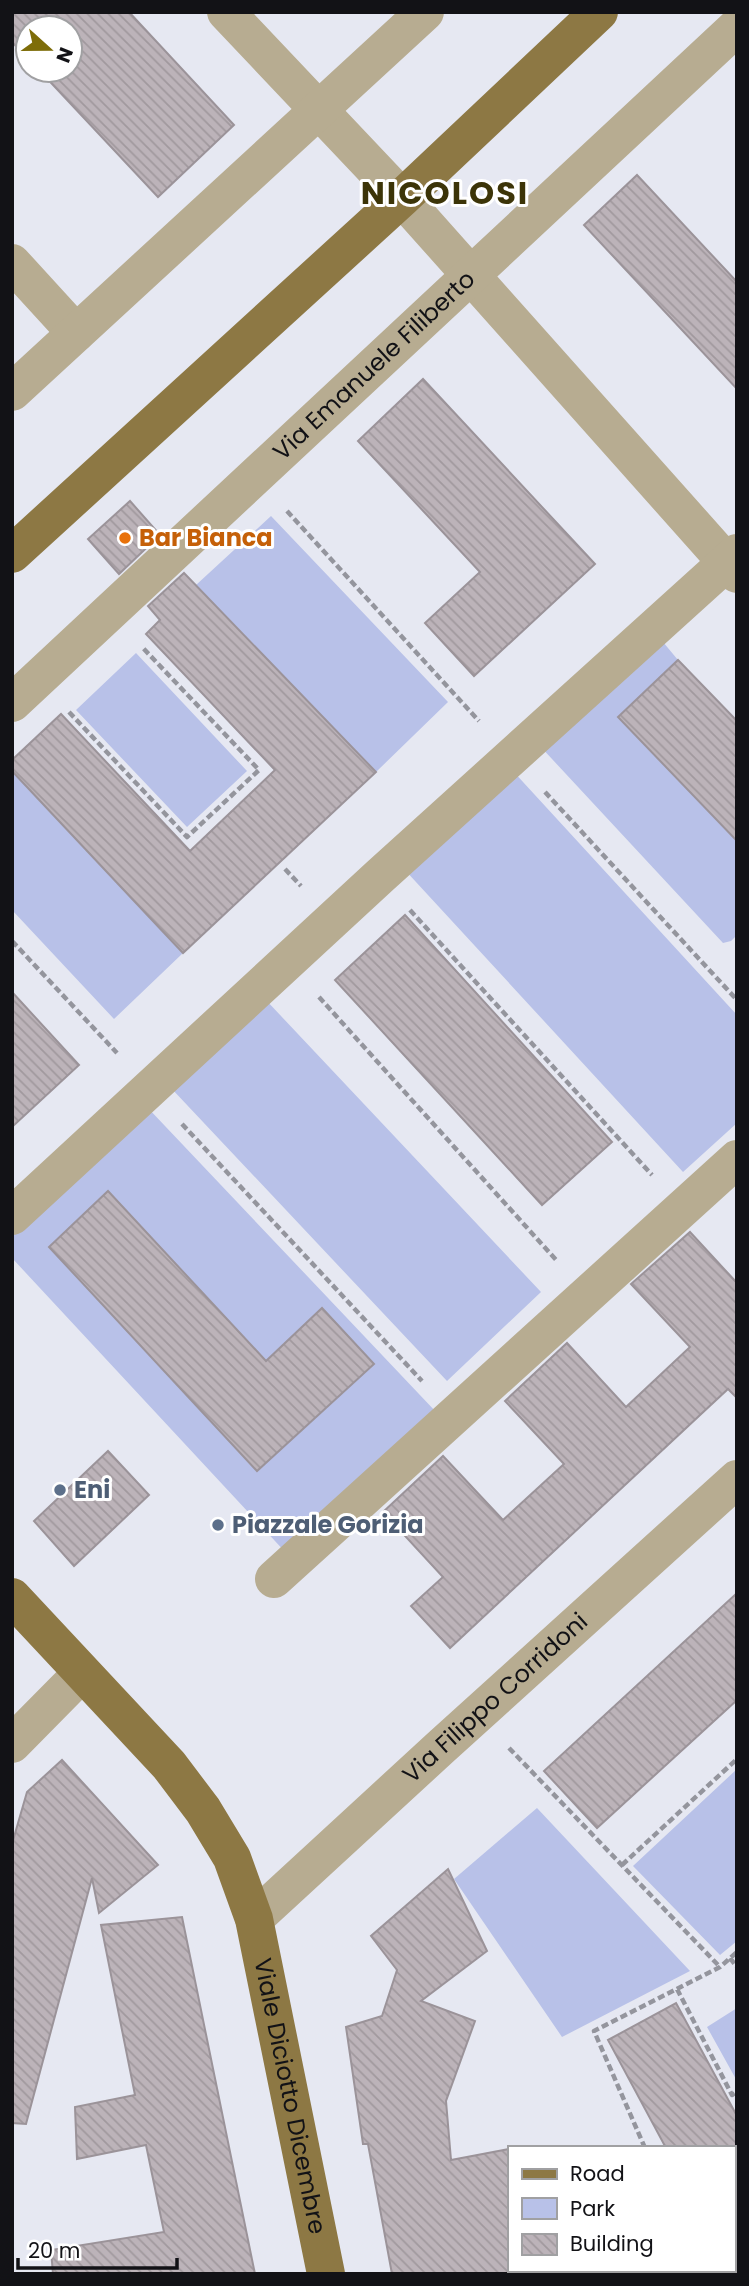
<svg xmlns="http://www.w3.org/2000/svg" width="749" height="2286" viewBox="0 0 749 2286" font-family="Poppins,sans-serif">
	<defs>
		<pattern id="building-back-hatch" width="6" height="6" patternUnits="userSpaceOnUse" patternTransform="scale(1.75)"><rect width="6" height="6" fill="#bcb3b9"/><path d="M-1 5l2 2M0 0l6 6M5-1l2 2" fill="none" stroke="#a1999e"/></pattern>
	</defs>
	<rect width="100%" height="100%" fill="#e6e8f2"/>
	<path fill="#b8c1e8" d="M271 516 448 702 376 772 196 585Z
		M658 636 678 660 618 717 737 841V935L731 941 723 943 539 745Z
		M136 653 247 771 187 827 76 710Z
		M512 770 737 1015V1123L683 1172 404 869Z
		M12 771 183 953 114 1019 12 910Z
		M265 999 541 1292 447 1381 171 1088Z
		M147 1107 437 1413 288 1555 12 1258V1233Z
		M737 1769V1941L720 1955 633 1866Z
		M537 1808 690 1971 562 2037 454 1879Z
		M737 2008V2081L707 2027Z"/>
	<path fill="url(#building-back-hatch)" stroke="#9b9399" stroke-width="2" d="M12 12H129L234 125 158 197 39 70H70V28H28V59L12 42Z
		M637 175 737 282V389L584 225Z
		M423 379 595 564 474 676 425 623 480 572 358 441Z
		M130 501 160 535 119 574 88 539Z
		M184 573 376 772 183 953 12 771V760L61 714 190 851 275 770 146 634 160 620 148 606Z
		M678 660 737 721V841L618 717Z
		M405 915 612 1142 542 1205 335 980Z
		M12 992 79 1065 12 1127Z
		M108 1191 266 1361 322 1308 374 1364 257 1471 49 1247Z
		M690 1232 737 1283V1398L728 1389 450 1648 411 1606 443 1577 383 1512 443 1456 503 1520 564 1464 505 1401 567 1343 626 1407 690 1347 631 1284Z
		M108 1451 149 1495 74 1566 34 1521Z
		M737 1593V1700L597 1828 544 1771Z
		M62 1760 158 1865 99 1913 92 1878 26 2124 12 2123V1844L27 1792Z
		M448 1869 487 1951 421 2001 475 2021 446 2101 451 2160 509 2149V2274H392L368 2144H363L346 2027 382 2016 397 1970 371 1936Z
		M182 1917 255 2274H53L51 2250 164 2232 146 2145 77 2159 75 2107 135 2095 101 1925Z
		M676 2003 737 2116V2148H666L608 2040Z"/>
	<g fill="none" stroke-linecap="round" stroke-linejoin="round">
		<path stroke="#94959d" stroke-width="4.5" stroke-dasharray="7 3.5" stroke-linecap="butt" d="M287 511 479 721
			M69 712 187 837 259 770 142 647
			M545 792 737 1000
			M285 869 301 886
			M410 910 652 1175
			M12 941 117 1053
			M319 997 557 1261
			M182 1124 422 1381
			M509 1748 720 1967
			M622 1865 737 1759
			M730 1958 737 1967
			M677 1989 732 2095 737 2092
			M645 2148 594 2031 720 1967 737 1952"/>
		<g stroke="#b7ac91" stroke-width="38">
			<path d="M226 12 402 198 737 574"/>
			<path d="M12 263 76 333"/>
			<path d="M12 392 425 12"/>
			<path id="s1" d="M12 703 737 27"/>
			<path d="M12 1216 380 876 737 553"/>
			<path d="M274 1579 737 1159"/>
			<path d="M12 1744 82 1673"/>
			<path id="s2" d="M254 1919 441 1747 737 1479"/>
			<path d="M706 2274 713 2270"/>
		</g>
		<g stroke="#8d7844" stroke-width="38">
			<path d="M12 554 402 198 599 12"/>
			<path id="s3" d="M12 1597 169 1765 203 1810 232 1858 254 1919 326 2274"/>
		</g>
	</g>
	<circle fill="#e8710a" stroke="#fff" stroke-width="2.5" cx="125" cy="538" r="7"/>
	<g fill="#5c6f8a" stroke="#fff" stroke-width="2.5">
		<circle cx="60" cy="1490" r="7"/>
		<circle cx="218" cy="1525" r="7"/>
	</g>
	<g text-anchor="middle" stroke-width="6" stroke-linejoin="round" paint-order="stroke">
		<g font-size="24" fill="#121216" stroke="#fff">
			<text dy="8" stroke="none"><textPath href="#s1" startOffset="495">Via Emanuele Filiberto</textPath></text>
			<text dy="8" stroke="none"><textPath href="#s2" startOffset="327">Via Filippo Corridoni</textPath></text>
			<text dy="8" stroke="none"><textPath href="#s3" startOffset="588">Viale Diciotto Dicembre</textPath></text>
		</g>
		<g font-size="24" font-weight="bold" fill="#c56008" stroke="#fff" text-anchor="start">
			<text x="139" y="546">Bar Bianca</text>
		</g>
		<g font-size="24" font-weight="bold" fill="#4e5e75" stroke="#fff" text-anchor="start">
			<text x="74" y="1498">Eni</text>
			<text x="232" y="1533">Piazzale Gorizia</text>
		</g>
		<g font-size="32" font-weight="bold" letter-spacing="2" fill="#3c3408" stroke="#fff">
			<text x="445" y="204">NICOLOSI</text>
		</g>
	</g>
	<rect width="749" height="2286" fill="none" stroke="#121216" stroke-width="28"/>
	<rect x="508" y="2146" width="228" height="126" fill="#ffffff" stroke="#a0a0a2" stroke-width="2"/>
	<rect x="522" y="2169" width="35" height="10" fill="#8d7844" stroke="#a0a0a2" stroke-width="2"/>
	<text x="570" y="2181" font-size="21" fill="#121216">Road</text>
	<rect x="522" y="2198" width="35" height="21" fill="#b8c1e8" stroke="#a0a0a2" stroke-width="2"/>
	<text x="570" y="2216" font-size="21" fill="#121216">Park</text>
	<rect x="522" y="2234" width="35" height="21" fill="url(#building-back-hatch)" stroke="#a0a0a2" stroke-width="2"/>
	<text x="570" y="2251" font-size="21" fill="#121216">Building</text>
	<g transform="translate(49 49) rotate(111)"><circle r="33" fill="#ffffff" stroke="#a0a0a2" stroke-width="2"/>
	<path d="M0-5L12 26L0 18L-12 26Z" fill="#7e6d09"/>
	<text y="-10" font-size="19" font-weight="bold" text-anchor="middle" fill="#121216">N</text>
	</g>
	<path d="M18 2258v10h159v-10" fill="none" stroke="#121216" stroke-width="3.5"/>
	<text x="28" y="2258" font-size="21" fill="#121216" stroke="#ffffff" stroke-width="5" paint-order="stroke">20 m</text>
</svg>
